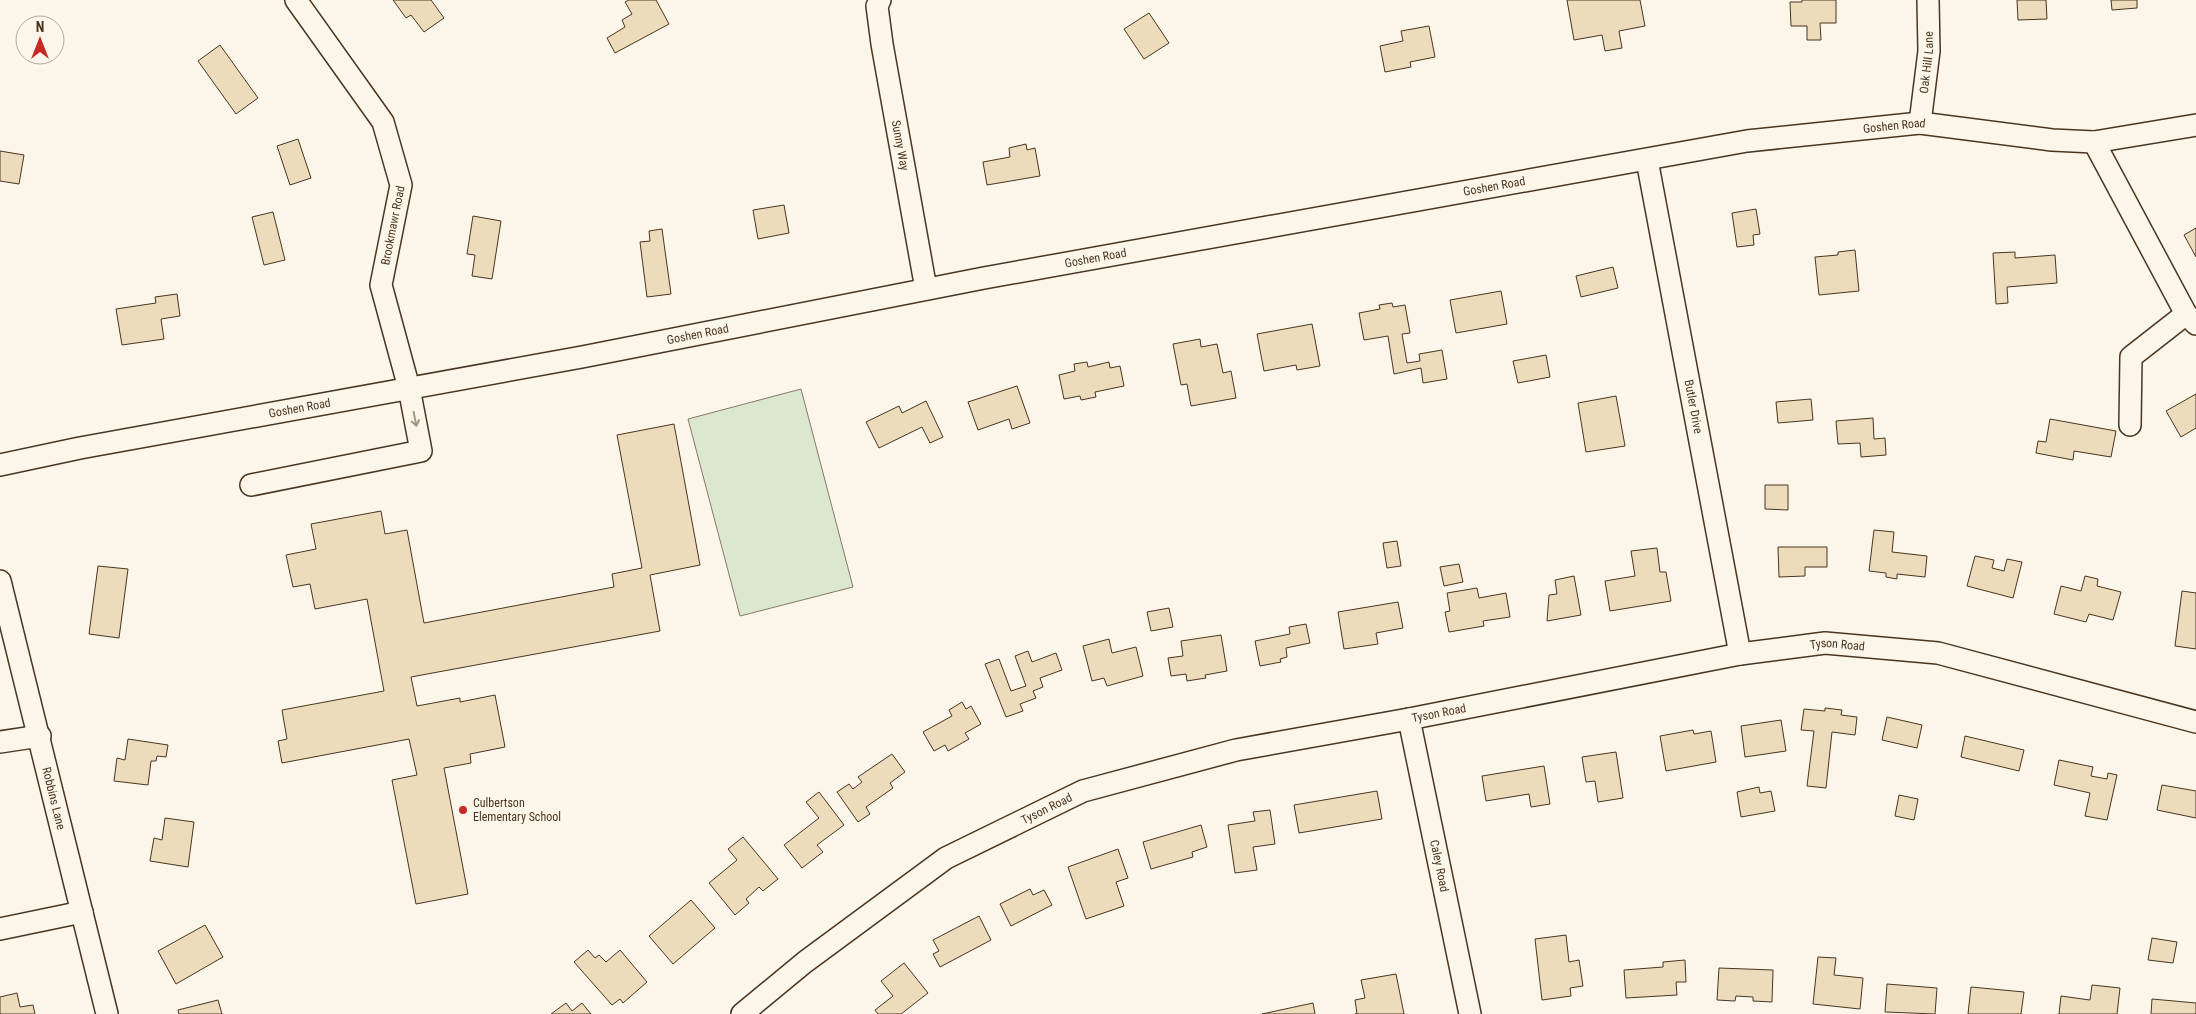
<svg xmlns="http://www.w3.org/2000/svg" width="2196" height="1014" viewBox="0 0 2196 1014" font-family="'Roboto Condensed',sans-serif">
	<rect width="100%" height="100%" fill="#fbf6e9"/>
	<path fill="#dce7d0" stroke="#887966" d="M801 389 853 587 740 616 688 419Z"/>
	<path fill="#ecdcbc" stroke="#4a3520" d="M393 0H431L444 18 424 32 411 15 406 18Z
		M629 0H656L669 24 615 53 607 38 625 27 622 20 632 14 625 2Z
		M1567 0H1640L1645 26 1619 31 1622 48 1605 51 1602 35 1574 40Z
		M1802 0H1836V23H1820L1821 40H1807V26H1791L1790 2H1802Z
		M2017 0H2046L2047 19 2018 20Z
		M2111 0H2137V8L2112 10Z
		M1149 13 1169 43 1144 59 1124 29Z
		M1429 26 1435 57 1410 62 1411 67 1385 72 1380 46 1403 41 1401 31Z
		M220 45 258 98 236 114 198 61Z
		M298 139 311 178 290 185 277 146Z
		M1026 144 1027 150 1035 148 1040 176 987 185 983 162 1010 157 1009 148Z
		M0 151 24 155 19 184 0 181Z
		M784 205 789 233 758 239 753 210Z
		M1756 209 1760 234 1753 235 1754 245 1737 247 1732 213Z
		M273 212 285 260 264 265 252 217Z
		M473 216 501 221 492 279 472 276 475 255 467 254Z
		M2196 228V257L2184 235Z
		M662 229 671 294 647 297 640 242 650 241 649 231Z
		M1855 250 1859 291 1819 295 1815 257 1838 255V252Z
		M2015 252V258L2055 255 2057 283 2007 287 2008 303 1996 304 1993 253Z
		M1613 267 1618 288 1581 297 1576 276Z
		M1501 291 1507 324 1456 333 1450 300Z
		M177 294 180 316 161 319 164 339 122 345 116 309 156 303 155 297Z
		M1392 303 1393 307 1405 305 1410 333 1402 334 1407 363 1420 361 1419 354 1442 350 1447 379 1423 383 1421 368 1394 374 1388 336 1364 340 1359 313 1380 309 1379 305Z
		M1312 324 1320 366 1297 370 1296 365 1264 371 1257 334Z
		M1200 339 1201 347 1217 344 1223 373 1231 371 1236 398 1191 406 1187 384 1181 385 1173 344Z
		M1546 355 1550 377 1518 383 1513 361Z
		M1087 362 1088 367 1109 362 1110 368 1120 366 1124 386 1095 392 1096 397 1081 400 1080 396 1064 399 1059 375 1075 371 1074 364Z
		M1017 386 1030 423 1012 429 1009 419 978 430 968 402Z
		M2196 394V428L2181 437 2166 411Z
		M1616 396 1625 446 1586 452 1578 403Z
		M1811 399 1813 420 1778 423 1776 402Z
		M926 401 943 437 930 443 922 427 879 448 866 422 899 406 902 413Z
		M1873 418 1874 439 1885 438 1886 455 1861 457 1860 443 1838 444 1836 421Z
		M2050 419 2116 431 2111 457 2074 451 2073 460 2036 453 2038 441 2046 442Z
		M674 424 700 565 650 575 660 631 411 677 417 706 460 698V702L495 695 505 747 470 754 471 763 444 768 468 894 416 904 392 780 417 775 409 739 282 763 278 741 287 739 282 710 384 691 367 599 315 609 310 584 293 587 286 555 316 549 311 524 381 511 385 534 407 530 424 623 614 587 612 574 642 568 617 435Z
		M1765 485H1788V510L1765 509Z
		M1874 530 1894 532 1892 552 1927 556 1925 577 1897 574V579L1886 577V573L1869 571Z
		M1397 541 1401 566 1387 568 1383 543Z
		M1778 547H1827V567H1805V576L1779 577Z
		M1657 548 1660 572H1666L1671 601 1610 611 1605 581 1635 576 1631 551Z
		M1975 556 1994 560 1992 568 2004 571 2007 559 2022 562 2013 598 1967 586Z
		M1459 564 1463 582 1444 586 1440 567Z
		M98 566 128 569 119 638 89 634Z
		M1574 576 1581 615 1547 621 1549 595 1557 594 1555 580Z
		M2085 576 2098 579 2097 586 2121 592 2113 620 2089 614 2086 622 2054 614 2061 586 2081 591Z
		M1477 588 1479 598 1506 593 1510 617 1483 621 1484 626 1449 632 1445 612 1450 611 1447 593Z
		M2182 591 2196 593V649L2175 646Z
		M1398 602 1403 628 1376 633 1378 644 1344 649 1338 612Z
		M1169 608 1173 627 1151 631 1147 612Z
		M1306 624 1310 643 1286 648 1287 657 1280 659 1281 662 1260 666 1255 641 1290 634 1289 627Z
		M1221 635 1227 671 1205 675 1206 678 1187 681 1186 674 1171 676 1168 658 1183 656 1181 641Z
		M1109 639 1112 653 1136 647 1143 676 1107 686 1104 678 1092 681 1083 646Z
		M1028 651 1032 662 1056 653 1062 670 1040 678 1043 687 1033 691 1036 698 1020 704 1023 711 1006 717 985 664 999 659 1011 691 1026 686 1015 656Z
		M962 702 966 709 971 706 981 724 965 733 969 739 948 751 945 745 934 751 923 732 952 716 949 710Z
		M1825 708 1842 710 1841 715 1857 717 1855 735 1832 732 1826 788 1807 786 1814 731 1801 730 1804 709 1825 711Z
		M1887 717 1922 725 1917 748 1882 740Z
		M1781 720 1786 751 1745 757 1741 726Z
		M1693 730 1694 734 1711 731 1716 762 1666 771 1660 736Z
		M1965 736 2024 750 2019 771 1961 757Z
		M128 739 168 745 166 757 157 756 156 761H151L148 785 114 781 117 758 125 760Z
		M1616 752 1623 798 1598 802 1595 781 1586 782 1582 757Z
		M892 754 905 772 890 783 893 788 866 807 870 814 858 822 837 792 849 784 853 789 862 782 858 777Z
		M2059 760 2093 767 2091 776 2107 779 2108 773 2117 775 2107 820 2085 816 2090 793 2054 785Z
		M1544 766 1550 804 1531 807 1529 794 1486 801 1482 776Z
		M2162 785 2196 791V818L2157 810Z
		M1759 787 1760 793 1771 791 1775 811 1741 817 1737 792Z
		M1377 791 1382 819 1299 833 1294 805Z
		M819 792 844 825 817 845 823 852 802 868 784 845 819 818 806 802Z
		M1899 795 1918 799 1914 820 1895 816Z
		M1270 810 1275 844 1253 847 1257 870 1235 873 1228 825 1255 821 1253 812Z
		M165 818 194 822 188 867 150 861 154 838 162 840Z
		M1201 825 1207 847 1192 852 1193 857 1151 869 1143 842Z
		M743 837 778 879 763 891 759 887 746 899 749 903 735 915 709 883 737 860 728 849Z
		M1118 849 1128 878 1116 882 1124 906 1086 919 1068 867Z
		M1030 889 1033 895 1044 890 1052 905 1011 926 1000 904Z
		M691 900 715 928 673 964 649 936Z
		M979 916 991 940 940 967 933 954 939 951 933 940Z
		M205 925 223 957 176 984 158 951Z
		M1566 935 1569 962 1579 960 1583 986 1570 988 1571 996 1542 1000 1535 939Z
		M2152 938 2177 942 2173 963 2148 960Z
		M588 950 595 958 599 955 606 962 620 950 647 982 623 1003 620 999 612 1005 574 962Z
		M1818 957 1836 958 1834 975 1863 978 1860 1009 1813 1004Z
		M1685 960 1686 982H1676L1677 995 1626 998 1624 970 1663 967V962Z
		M904 963 928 993 901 1014H878L875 1010 893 996 881 981Z
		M1719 968 1773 970 1772 1002 1753 1001V997L1736 996 1735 1001 1717 1000Z
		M1396 974 1404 1014H1355H1357L1355 1000 1365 998 1361 980Z
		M1887 984 1937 988 1935 1014 1885 1012Z
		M2092 985 2120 988 2117 1014H2059L2061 996 2090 1000Z
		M1971 987 2024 992 2021 1014H1968Z
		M17 993 20 1007 33 1005 35 1014H0V997Z
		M2152 999 2196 1003V1014H2151Z
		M218 1000 222 1014H179L178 1010Z
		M566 1003 572 1011 582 1003 591 1014H551Z
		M1313 1003 1315 1014H1262Z"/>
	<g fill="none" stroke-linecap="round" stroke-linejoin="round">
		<g stroke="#4a3520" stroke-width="24">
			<g id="minor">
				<path id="s1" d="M880 0 877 6 882 44 926 289"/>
				<path id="s2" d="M1920 123 1929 51 1928 0"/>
				<path d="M2094 142 2186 314 2196 324"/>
				<path id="s3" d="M1647 160 1740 654"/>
				<path d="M2130 425 2131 357 2186 314"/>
				<path id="s4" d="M0 465 80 448 582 357 984 278 1747 141 1920 123 2052 140 2094 142 2196 125"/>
				<path id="s5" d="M251 485 421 451 409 388 381 285 401 185 383 122 296 0"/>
				<path id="s6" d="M0 581 107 1014"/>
				<path id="s7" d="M1409 719 1470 1014"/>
				<path d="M0 742 40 736"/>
				<path d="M0 929 82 912"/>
				<path id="s8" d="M742 1014 805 962 946 858 1083 791 1236 750 1409 719 1740 654 1825 643 1938 653 2196 722"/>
			</g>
		</g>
		<use href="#minor" stroke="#fbf6e9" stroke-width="21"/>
	</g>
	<defs><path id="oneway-shaft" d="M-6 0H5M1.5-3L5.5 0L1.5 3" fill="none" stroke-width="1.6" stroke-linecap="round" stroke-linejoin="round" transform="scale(1.25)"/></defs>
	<use stroke="#a29684" href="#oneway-shaft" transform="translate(415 419) rotate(79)"/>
	<circle fill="#c62828" stroke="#fbf6e9" stroke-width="2" cx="463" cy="810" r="5"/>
	<g text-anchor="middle" stroke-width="4" stroke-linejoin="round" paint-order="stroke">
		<g font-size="12" fill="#4a3520" stroke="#fbf6e9">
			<text dy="4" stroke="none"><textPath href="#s2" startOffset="61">Oak Hill Lane</textPath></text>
			<text dy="4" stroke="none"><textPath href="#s4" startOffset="1925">Goshen Road</textPath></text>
			<text dy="4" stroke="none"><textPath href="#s1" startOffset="148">Sunny Way</textPath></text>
			<text dy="4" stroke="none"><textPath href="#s4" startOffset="1520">Goshen Road</textPath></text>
			<text dy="4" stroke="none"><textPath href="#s5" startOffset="405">Brookmawr Road</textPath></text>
			<text dy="4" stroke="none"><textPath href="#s4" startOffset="1115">Goshen Road</textPath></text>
			<text dy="4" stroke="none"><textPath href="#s4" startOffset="710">Goshen Road</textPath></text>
			<text dy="4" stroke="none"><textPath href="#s3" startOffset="251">Butler Drive</textPath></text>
			<text dy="4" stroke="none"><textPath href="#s4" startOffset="305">Goshen Road</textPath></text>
			<text dy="4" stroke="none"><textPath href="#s8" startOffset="1179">Tyson Road</textPath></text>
			<text dy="4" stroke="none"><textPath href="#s8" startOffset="774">Tyson Road</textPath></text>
			<text dy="4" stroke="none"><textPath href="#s6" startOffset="224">Robbins Lane</textPath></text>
			<text dy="4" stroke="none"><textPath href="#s8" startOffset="369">Tyson Road</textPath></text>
			<text dy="4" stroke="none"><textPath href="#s7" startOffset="150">Caley Road</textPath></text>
		</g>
		<g font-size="12" fill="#4a3520" stroke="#fbf6e9" text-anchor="start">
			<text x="473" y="807">Culbertson<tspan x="473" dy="14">Elementary School</tspan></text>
		</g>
	</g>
	<g transform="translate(40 40)"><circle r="24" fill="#fbf6e9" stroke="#b4a999"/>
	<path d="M0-4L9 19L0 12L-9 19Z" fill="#c62828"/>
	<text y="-8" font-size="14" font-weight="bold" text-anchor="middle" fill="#4a3520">N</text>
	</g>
</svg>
